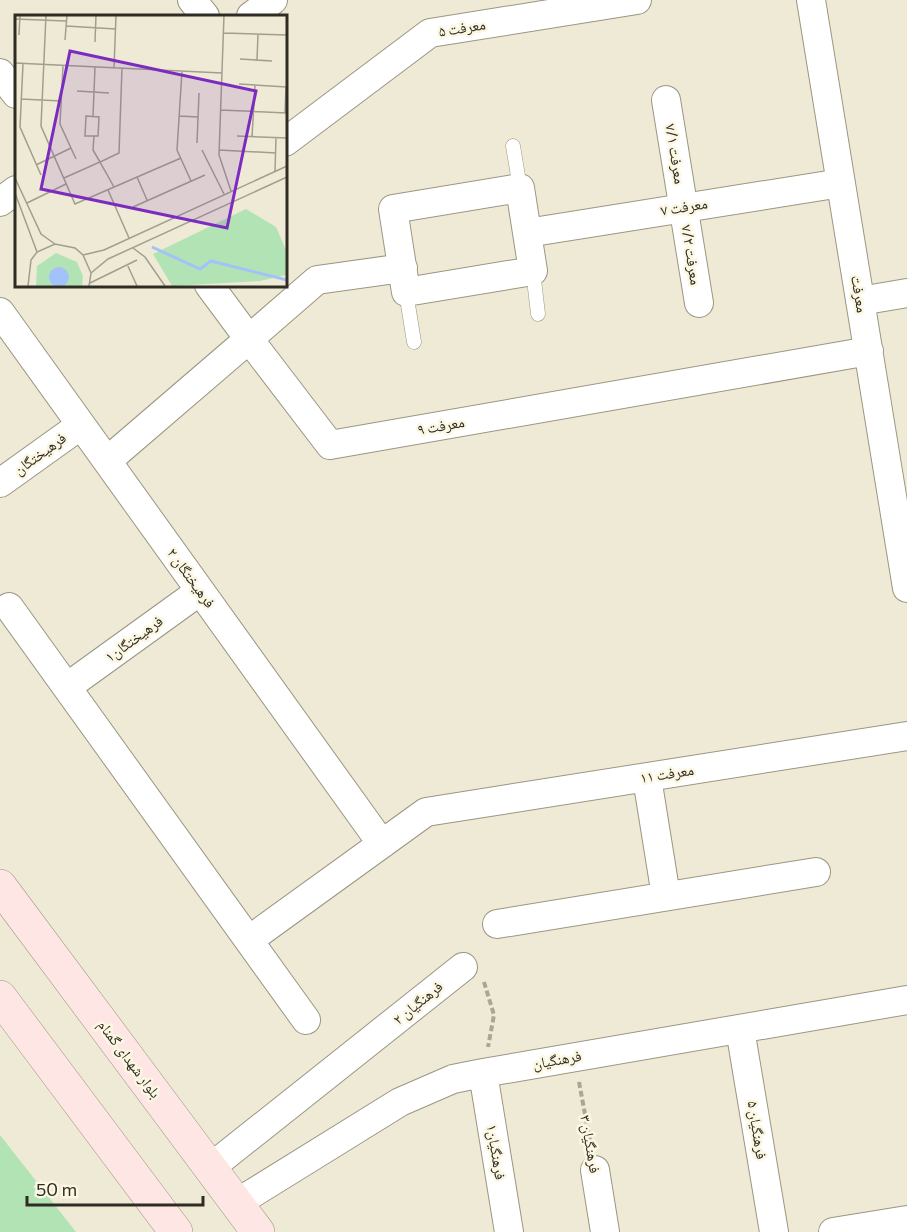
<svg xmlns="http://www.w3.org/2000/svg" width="907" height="1232" viewBox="0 0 907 1232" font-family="Commissioner,'Noto Naskh Arabic',sans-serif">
	<rect width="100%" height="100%" fill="#efead5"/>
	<path fill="#b2e3b4" d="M0 1135 76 1232H0Z"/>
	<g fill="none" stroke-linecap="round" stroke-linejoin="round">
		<g stroke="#9b9683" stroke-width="15">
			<path id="service" d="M513 146 520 188
				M533 271 538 314
				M406 292 414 342"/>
		</g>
		<g stroke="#9b9683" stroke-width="30">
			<path id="minor" d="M192 0 205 16
				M811 0 907 588
				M251 16 273 0
				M0 73 16 94
				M666 100 699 303
				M285 142 430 33 637 0
				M520 188 533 271 406 292 393 209Z
				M0 202 16 190
				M527 233 841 183
				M209 285 249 339 317 280 403 268
				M860 301 907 293
				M0 312 382 844
				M107 461 249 339 330 445 869 351
				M0 483 81 425
				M9 607 306 1020
				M67 687 200 591
				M647 778 666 896
				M497 924 816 872
				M249 940 426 812 907 736
				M740 1029 774 1232
				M483 1073 509 1232
				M210 1168 463 967
				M595 1170 605 1232
				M237 1203 400 1102 453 1079 483 1073 907 1000
				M833 1232 907 1220"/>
		</g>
		<g stroke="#9b9683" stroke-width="34">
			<path id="secondary" d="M0 886 258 1232
				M0 997 176 1232"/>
		</g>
		<path stroke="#aaa695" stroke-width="4" stroke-dasharray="6 3" stroke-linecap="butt" d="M484 982 494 1015 488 1047
			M579 1082 591 1146"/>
		<use href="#service" stroke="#fff" stroke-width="14"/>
		<use href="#minor" stroke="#fff" stroke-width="28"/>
		<use href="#secondary" stroke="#fee6e5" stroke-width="33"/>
	</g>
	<g text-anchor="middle" stroke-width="5" stroke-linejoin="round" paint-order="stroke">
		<g font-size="15" fill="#2e2c24" stroke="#fcf7e2">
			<text transform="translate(462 28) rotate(-9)" y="5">معرفت ۵</text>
			<text transform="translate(675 154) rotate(81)" y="5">معرفت ۷/۱</text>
			<text transform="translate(684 207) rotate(-9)" y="5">معرفت ۷</text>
			<text transform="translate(691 255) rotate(81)" y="5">معرفت ۷/۲</text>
			<text transform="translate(859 294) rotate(81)" y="5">معرفت</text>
			<text transform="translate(441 426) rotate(-10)" y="5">معرفت ۹</text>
			<text transform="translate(40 454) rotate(-36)" y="5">فرهیختگان</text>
			<text transform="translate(191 578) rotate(54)" y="5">فرهیختگان ۲</text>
			<text transform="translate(134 639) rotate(-36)" y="5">فرهیختگان۱</text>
			<text transform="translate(667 774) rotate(-9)" y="5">معرفت ۱۱</text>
			<text transform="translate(418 1003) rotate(-39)" y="5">فرهنگیان ۲</text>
			<text transform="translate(129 1059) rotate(53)" y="5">بلوار شهدای گمنام</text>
			<text transform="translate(557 1060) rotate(-10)" y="5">فرهنگیان</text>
			<text transform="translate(757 1130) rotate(81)" y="5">فرهنگیان ۵</text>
			<text transform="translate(590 1144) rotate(80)" y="5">فرهنگیان ۳</text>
			<text transform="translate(496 1152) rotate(81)" y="5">فرهنگیان۱</text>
		</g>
	</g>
	<g transform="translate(15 15)">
		<rect width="272" height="272" fill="#efead5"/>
		<path d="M231 194 261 212 271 235V260L245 266 157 271 138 239ZM41 238 62 247 68 261 67 271H21L22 251Z" fill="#b2e3b4"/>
		<path d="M34 262a10 10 0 1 1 20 0a10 10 0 1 1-20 0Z" fill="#a3c2f9"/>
		<path fill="none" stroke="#a3c2f9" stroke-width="3" d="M137 232 185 254 196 246 272 265"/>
		<path fill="none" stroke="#a29e8e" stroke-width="1.5" d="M31 0 26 111 60 189 166 143M209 0 204 140 216 176M0 4 51 6M51 11 101 14M209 18 272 20M4 20 5 0M50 25 52 0M80 27 81 0M225 44 257 46M242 45 243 19M0 48 207 58M8 49 5 112 26 160M48 51 45 109 61 144M99 53 101 0M167 56 162 135 176 166M224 69 272 72M62 76 94 78M6 84 46 86M205 95 272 98M270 98 271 72M71 101 84 102 83 121H70ZM78 101 80 52M164 101 183 102M222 121 272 123M237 122 240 70M182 128 184 78M187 135 209 179M204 135 261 138M21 150 56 133M260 156 261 123M122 162 132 185M0 163 26 219 40 229M49 163 85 147 78 135 79 121M99 172 85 147 104 138 107 53M93 175 114 223M0 178 22 237M12 188 51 169M118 192 190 160M118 233 130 242 150 271M68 240 89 235 272 151M112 249 122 271M76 258 93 244 272 162M75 268 122 245M13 271 16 245 22 237 40 229 60 233 68 240 76 258 74 271"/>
		<path fill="#7b2cbf" fill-opacity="0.15" stroke="#7b2cbf" stroke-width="3" d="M55 36 241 76 212 213 26 174Z"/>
		<rect width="272" height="272" fill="none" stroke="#2e2c24" stroke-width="3"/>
	</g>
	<path d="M27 1196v9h176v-9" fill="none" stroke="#2e2c24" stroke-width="3"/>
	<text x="36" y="1196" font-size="18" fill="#2e2c24" stroke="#fcf7e2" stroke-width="4.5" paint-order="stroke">50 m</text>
</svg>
